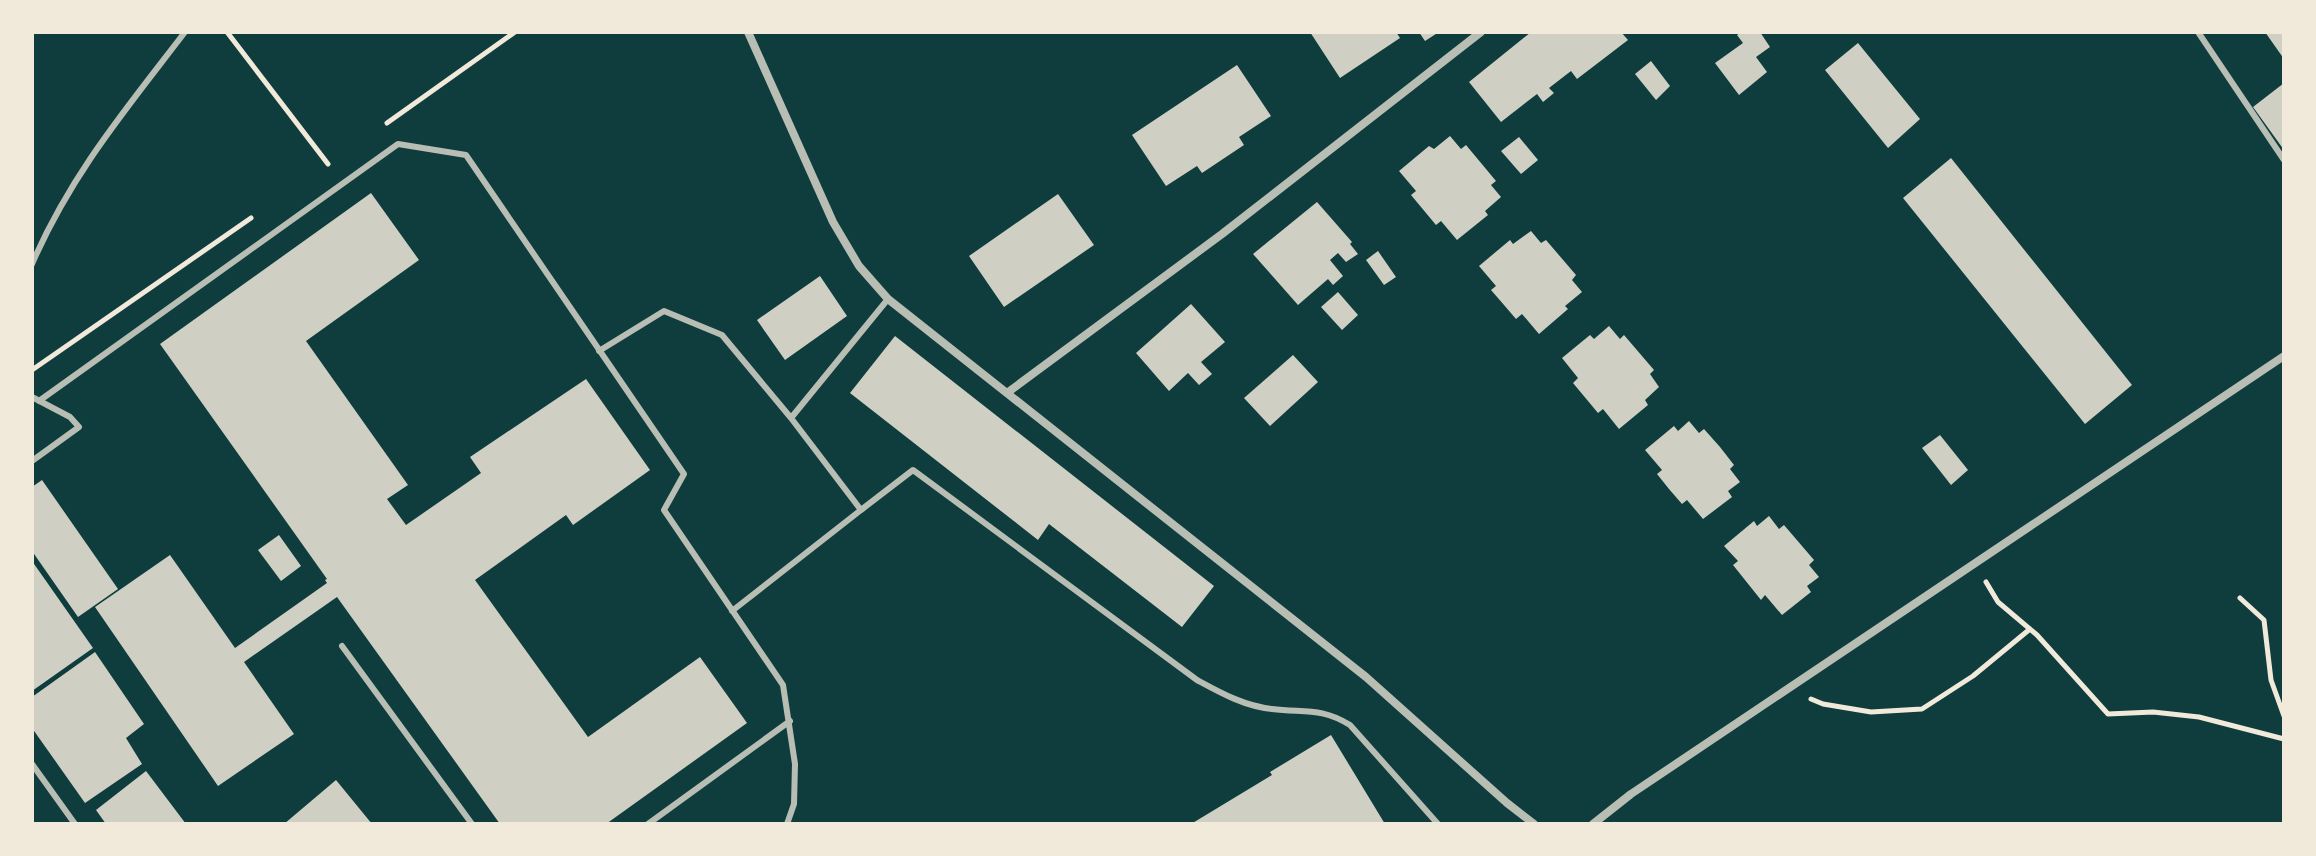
<svg xmlns="http://www.w3.org/2000/svg" width="2316" height="856" viewBox="0 0 2316 856" font-family="'Public Sans',sans-serif">
	<rect width="100%" height="100%" fill="#0f3d3e"/>
	<path fill="#cfcfc3" d="M1310 32H1396L1400 38 1340 78Z
		M1419 32H1439L1425 41Z
		M1531 32H1621L1628 40 1577 79 1571 71 1549 88 1554 93 1543 102 1537 94 1501 122 1469 82Z
		M1741 32H1760L1770 47 1756 57 1767 72 1739 95 1715 63 1743 43 1737 35Z
		M2265 32H2284V59Z
		M1858 43 1920 119 1888 148 1825 70Z
		M1651 61 1670 86 1656 100 1635 74Z
		M1237 65 1271 116 1239 137 1244 145 1202 173 1197 166 1166 186 1132 135Z
		M2284 83V150L2253 107Z
		M1450 136 1461 149 1466 145 1496 181 1491 185 1501 197 1485 211 1488 215 1457 240 1441 221 1436 225 1411 195 1416 191 1399 171 1429 146 1434 149Z
		M1519 137 1538 160 1521 174 1501 151Z
		M1951 158 2132 385 2085 424 1903 198Z
		M371 193 419 260 306 341 408 485 387 499 406 525 481 473 470 457 586 379 650 470 573 525 566 515 475 580 588 737 700 657 747 723 606 824H500L337 597 244 662 294 734 218 786 95 607 170 555 235 648 327 583 325 580 327 579 160 344Z
		M1058 194 1094 245 1004 307 969 256Z
		M1317 202 1352 242 1350 244 1358 254 1346 262 1338 253 1330 260 1343 276 1333 285 1328 279 1298 305 1253 254Z
		M1531 231 1541 243 1546 240 1576 275 1572 280 1582 292 1565 306 1568 309 1539 334 1522 314 1516 319 1504 305 1491 290 1496 286 1479 266 1510 240 1513 244Z
		M1378 251 1396 277 1384 285 1366 260Z
		M820 276 847 316 785 360 757 320Z
		M1338 292 1358 315 1342 330 1321 307Z
		M1191 304 1225 342 1201 362 1212 374 1199 385 1188 373 1169 391 1136 353Z
		M1609 326 1620 339 1624 335 1654 370 1650 374 1659 387 1645 400 1648 405 1619 429 1603 409 1598 413 1573 383 1578 378 1562 358 1590 335 1594 339Z
		M895 336 1214 586 1182 627 1049 524 1038 540 850 393Z
		M1293 355 1318 382 1270 426 1244 398Z
		M1689 421 1699 433 1704 429 1720 447 1734 465 1730 469 1740 482 1728 491 1732 497 1703 519 1687 500 1682 504 1669 489 1657 474 1662 470 1645 450 1674 426 1678 431Z
		M1940 435 1968 470 1951 485 1922 448Z
		M42 480 118 589 78 617 32 551V487Z
		M1769 516 1779 529 1784 525 1814 560 1809 565 1819 577 1807 586 1811 592 1782 615 1765 595 1761 600 1733 565 1738 561 1724 546 1754 521 1757 526Z
		M279 535 301 566 281 581 258 550Z
		M32 561 93 648 32 691Z
		M95 652 144 724 126 738 142 764 85 803 32 728V697Z
		M1331 735 1385 824H1191L1272 775 1270 772Z
		M146 771 186 824H106L96 810Z
		M336 780 372 824H284Z"/>
	<g fill="none" stroke-linecap="round" stroke-linejoin="round">
		<path stroke="#f1e9da" stroke-width="5" d="M227 32 328 164
			M387 123 515 32
			M32 370 251 218
			M1986 582 1998 602 2037 635 2108 714 2153 712 2199 717 2284 739
			M2240 598 2264 620 2271 680 2284 716
			M1811 699 1823 704 1871 712 1922 709 1973 676 2030 629"/>
		<path stroke="#b8beb3" stroke-width="6" d="M2198 32 2284 160
			M32 264C71 174 126 109 185 32
			M599 351 664 311 722 335 791 418 861 510 732 611
			M32 397 70 417 79 427 32 461
			M39 401 398 144 466 155 684 474 664 510 783 685 795 764 794 804 787 824
			M791 418 888 299
			M861 510 913 470 1197 680C1221 693 1244 706 1272 709 1304 713 1321 707 1350 725L1438 824
			M342 646 472 824
			M32 764 75 824
			M648 824 790 721"/>
		<path stroke="#b8beb3" stroke-width="8" d="M748 32 833 222 859 266 888 299 1366 677 1507 803 1534 824
			M1007 393 1222 234 1481 32
			M1593 824 1631 794 2284 356"/>
	</g>
	<rect width="2316" height="856" fill="none" stroke="#f1e9da" stroke-width="68"/>
</svg>
